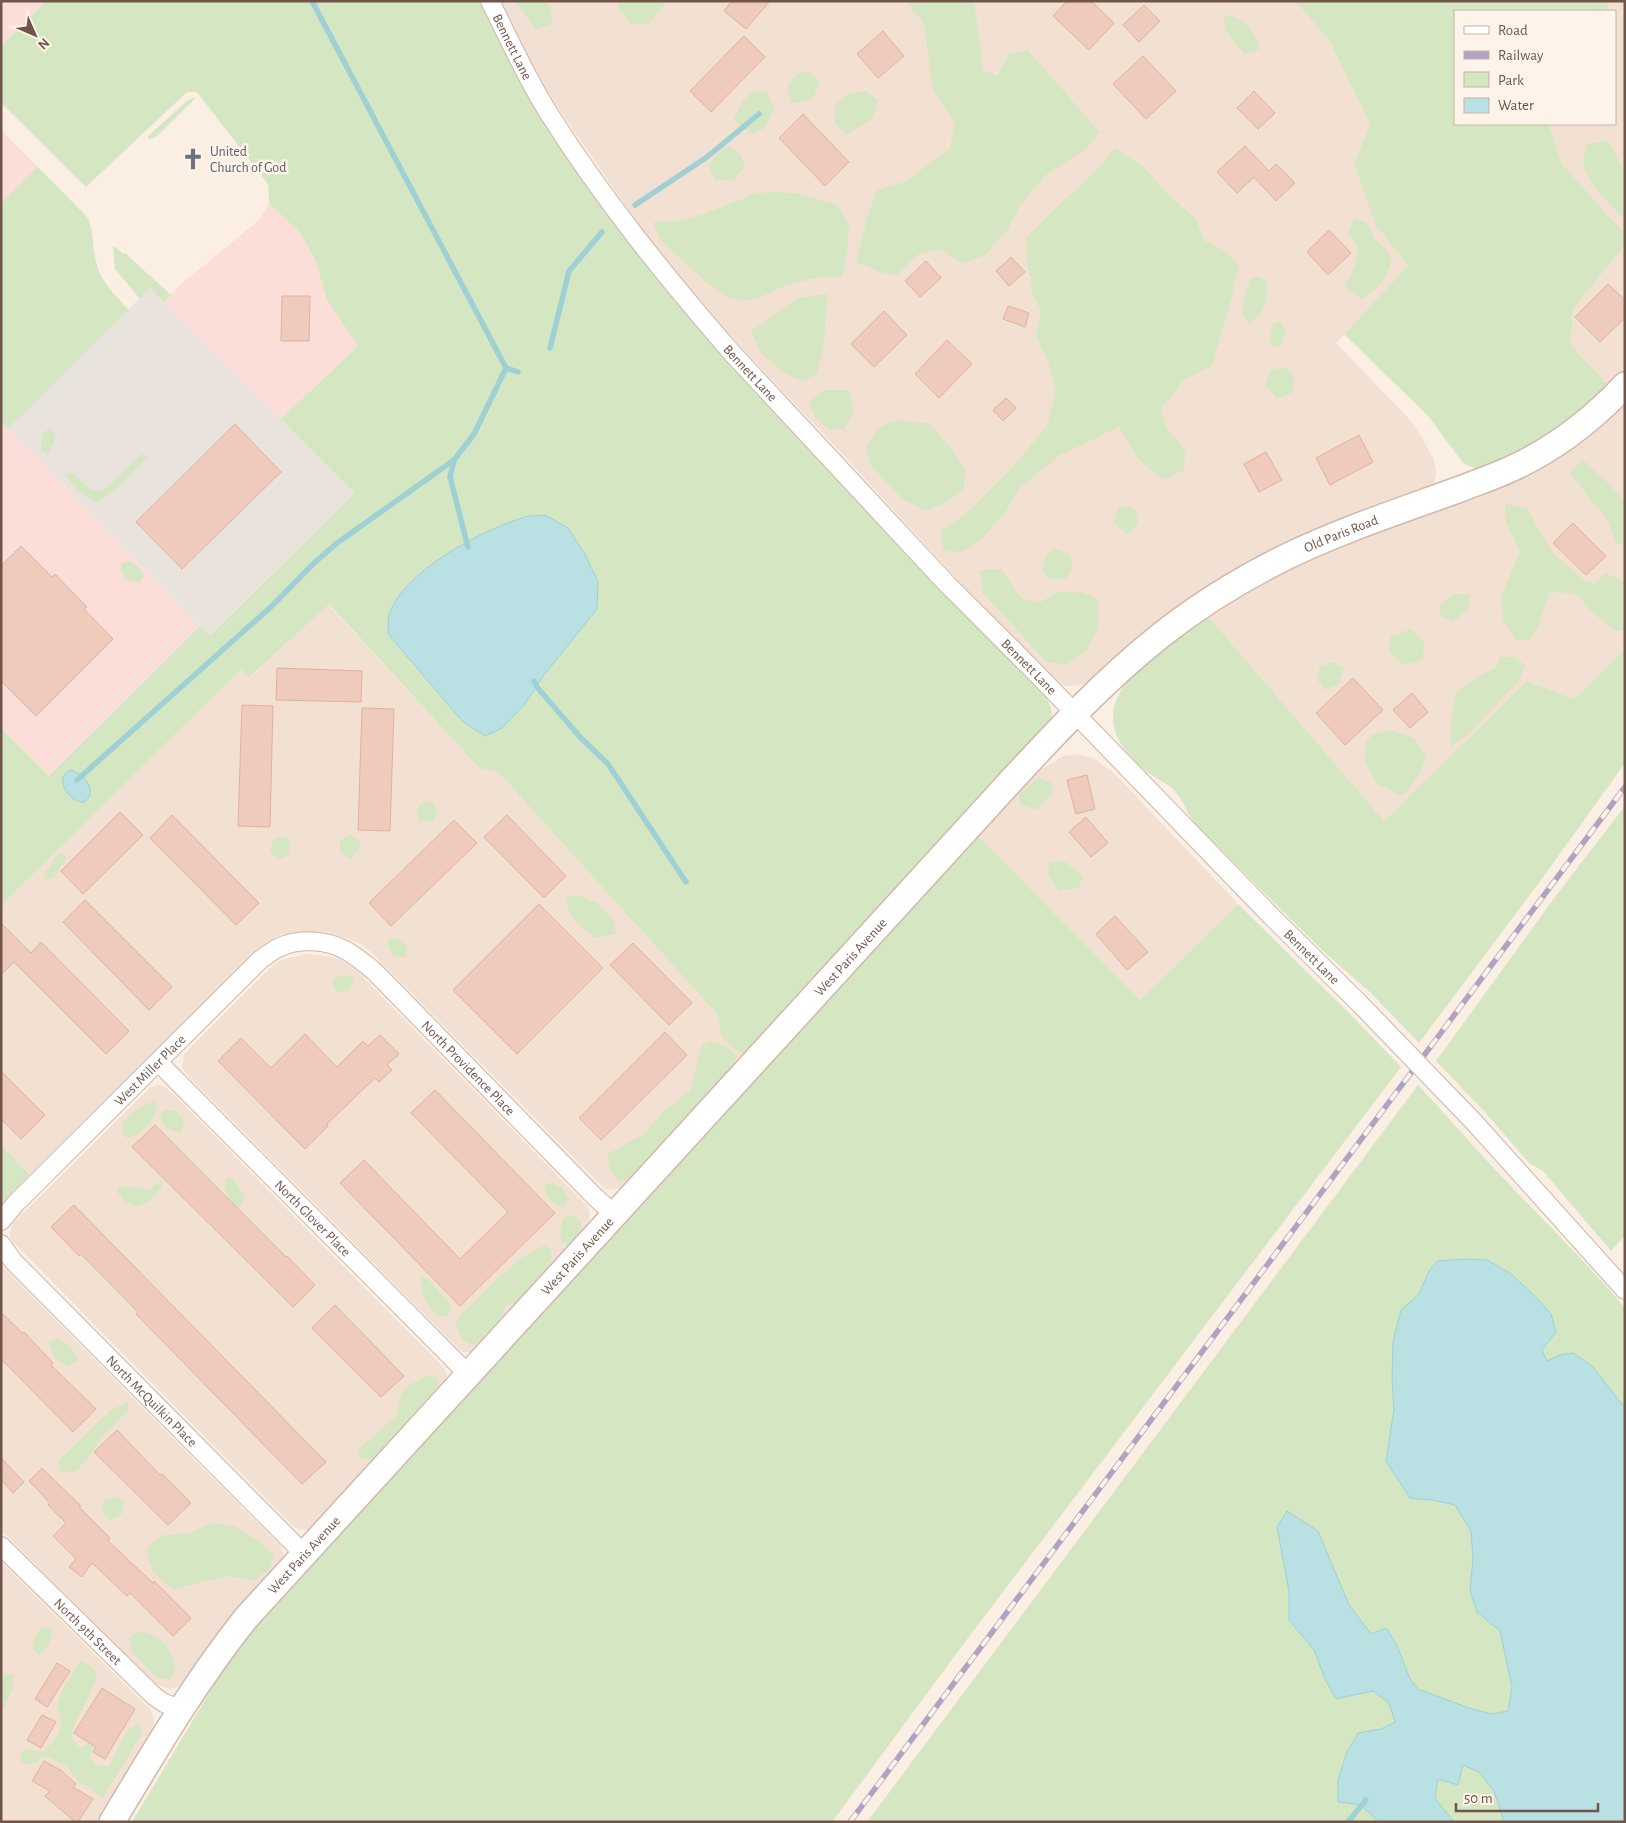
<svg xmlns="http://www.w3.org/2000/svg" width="1626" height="1823" viewBox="0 0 1626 1823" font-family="'Alegreya Sans',sans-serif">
	<rect width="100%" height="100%" fill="#fbefe3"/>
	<path fill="#f2e0d2" d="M499 1H1296L1329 40 1370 124 1354 164 1375 224 1408 266 1336 343 1408 418 1421 436 1434 460 1436 472 1434 483 1429 490 1357 517 1093 682 1084 685 1065 686 1057 681 987 612 847 459 739 345 684 283 636 221 555 103 523 51Z
		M1608 1H1625V234L1562 164 1549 124H1615V11H1608Z
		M1625 245V371L1610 387 1571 345 1573 309Z
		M1625 401V648L1574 699 1527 681 1384 821 1207 615 1268 579 1330 550 1487 492Z
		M328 604 479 768 498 772 718 1015 721 1036 745 1058 627 1186 612 1190 606 1189 602 1186 372 953 361 944 329 932 282 934 272 939 258 949 30 1175 1 1145V906L241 669 251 677Z
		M1074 754 1093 758 1114 773 1238 904 1140 1000 976 834 1012 795 1037 772 1063 756Z
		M306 954 327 956 338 959 350 966 360 974 588 1207 590 1213 588 1228 474 1352H462L190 1078 182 1067 184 1055 188 1050 269 969 281 960Z
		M158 1085 165 1087 171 1092 444 1368 446 1372 447 1380 311 1529 301 1530 294 1527 12 1241 10 1235 12 1224 146 1092 151 1087Z
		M1 1265 281 1547 283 1553V1561L251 1597 231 1615 179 1686 171 1689 162 1687 152 1681 1 1530Z
		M1 1562 150 1709 153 1716 154 1723 152 1730 96 1822H1Z"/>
	<path fill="#faded7" d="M1 1H46L1 46Z
		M1 130 38 167 1 203Z
		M269 203 301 234 315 259 327 300 358 346 281 419 164 302 178 287 259 220Z
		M1 422 200 626 49 776 1 728Z"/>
	<path fill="#eae2dd" d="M150 288 355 493 209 635 8 429Z"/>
	<path fill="#d4e7c2" d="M46 1H480L515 74 543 118 649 267 692 321 941 590 1047 699C1051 708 1054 713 1050 723L745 1058 721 1036 718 1015 498 772 479 768 329 604 250 677 241 669 1 906V728L49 776 200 626 210 635 355 493 281 419 358 346 327 300 315 259 301 234 269 203 268 184 197 92H187L86 187 1 103V46Z
		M514 1H545L551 8 552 24 536 29Z
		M618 1H664L665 4 648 24H630L618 7Z
		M906 1H974L983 70 997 76 1009 54 1028 50 1100 133 1084 150 1044 176 1018 209 1008 229 985 255 962 263 941 249 917 255 897 275 880 272 856 262 868 214 877 190 905 182 950 148 955 121 933 91 924 24Z
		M1608 1V11H1455V124H1549L1562 164 1625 234V245L1573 309 1571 345 1610 387 1544 440 1487 469H1477L1463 463 1428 416 1344 334 1408 266 1375 224 1354 164 1370 124 1329 40 1296 2Z
		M1224 15C1244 17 1255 31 1260 49L1244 54 1225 29Z
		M810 71 820 83 812 100 791 103 787 87 797 73Z
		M754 91 766 92 775 107 765 128 750 134 734 119 742 102Z
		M865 91 878 100 872 119 847 134 835 123V105L848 94Z
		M195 97 192 102 157 136 149 140 148 136 188 100Z
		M1608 140 1625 173V217H1622C1608 202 1591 187 1584 167 1582 160 1585 151 1588 144Z
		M728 147 739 152 745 167 733 180H715L709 166 720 151Z
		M1115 148 1143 167 1166 192 1196 220 1205 241 1225 251 1239 266 1234 283 1233 293 1212 365 1183 381 1161 409 1166 427 1185 451 1184 470 1162 480 1136 456 1119 427 1060 455 1020 487 1005 513 981 539 967 549 956 553 943 550 941 531 971 510 1014 465 1047 426 1056 391 1048 362 1036 336 1041 310 1032 294 1031 279 1026 260V239C1054 207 1089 181 1115 148Z
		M38 167 88 218C94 232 92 247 96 261 100 281 115 295 129 310L8 429 1 422V203Z
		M776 192 799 194 837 205 849 225 847 254 842 277H820L787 285 754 300 730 299 705 281 673 252 659 238 653 222 679 221 704 214 757 193Z
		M1355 218 1366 222 1374 238 1388 252 1391 264 1381 284 1362 299 1345 287 1356 263 1358 247 1347 233Z
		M113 247H115L123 254 125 253 171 295 164 302 150 288 140 299 115 269Z
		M1257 276 1267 281C1267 301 1267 311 1249 324L1242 312 1245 293 1250 280Z
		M828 294 823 350 817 373 803 382 783 372 761 353 751 331 799 298Z
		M1279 322 1286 330 1281 346 1271 347 1270 336 1273 324Z
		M1285 367 1294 375 1292 393 1277 398 1265 385 1271 370Z
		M824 390H849L854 411 844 429 830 430 815 417 809 403Z
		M902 420 930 424 954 452 965 470 964 488 947 502 925 511 902 498 870 465 866 446C879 427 879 425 902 420Z
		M51 428 56 436 48 455 41 451V442L44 432Z
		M142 454 148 456 124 482 99 502C85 499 72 488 66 474L74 473C82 482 90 491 102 491Z
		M1583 460 1608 483 1625 502V545L1616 543 1608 521 1570 473Z
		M1505 504 1527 509 1553 553 1583 580 1595 584 1606 573 1625 583V630L1616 631 1595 615 1576 594 1549 591 1539 625 1530 640 1517 641 1503 621 1501 596 1520 552 1506 522Z
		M1127 506 1136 511 1138 523 1127 534 1114 522 1118 508Z
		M1055 549 1069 554 1073 566 1066 579H1048L1042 570 1046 556Z
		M130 561 138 567 144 575 139 583 125 579 121 571V564Z
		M1001 569 1021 598 1039 603 1057 592H1081L1098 599V628L1086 650 1064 665 1046 661 983 593 980 570Z
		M1454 594H1469V608L1453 622 1440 615V606Z
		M1207 615 1384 821 1527 681 1574 699 1625 648V763L1541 880 1419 1043 1371 993 1324 952 1201 830C1198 826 1194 822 1191 818 1185 808 1182 798 1173 789 1165 782 1156 778 1147 772 1138 765 1128 754 1121 744 1087 690 1171 641 1207 615Z
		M1411 629 1424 643 1423 659 1404 665 1388 651 1391 636Z
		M1501 657H1514L1525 665 1518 682 1469 733 1451 747V725L1455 694 1478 677 1495 668Z
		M1333 662 1344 669 1338 685 1325 690 1317 680 1320 666Z
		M1390 730 1414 738 1426 755 1418 777 1402 796 1378 784 1364 761 1366 742 1372 735Z
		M1039 778 1051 782 1052 793 1036 810 1022 805 1018 797 1022 791Z
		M423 801 434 803 437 815 432 822 419 821 416 811Z
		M1625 806V1236L1611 1251 1543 1171 1529 1163 1485 1112 1436 1061 1558 893Z
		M976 834 1140 1000 1238 904 1350 1014 1401 1067 965 1642 832 1822H132L232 1655 251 1629Z
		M350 835 360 841 359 851 350 859 340 852V840Z
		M275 837H286L291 844 289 854 280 859 272 854 270 849Z
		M58 854H65L66 860 53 878 45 879 44 874Z
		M1064 861 1083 877 1078 888 1059 891 1047 874 1050 862Z
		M580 895 598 904 613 918 616 934 595 938C582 927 564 915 567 897Z
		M389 938 398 939 407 947 406 957H394L388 947Z
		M343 975 353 976 354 982 348 991 338 992 332 982 335 977Z
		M710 1041C721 1044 730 1047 737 1056L730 1071 631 1177 620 1181C611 1172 607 1166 608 1154L644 1134 663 1112 690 1090 702 1045Z
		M1418 1085C1448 1117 1477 1151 1508 1183 1547 1224 1588 1264 1625 1308V1822H867Z
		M155 1101 157 1109C151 1124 144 1134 127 1138L124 1136 122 1124C133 1111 139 1106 155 1101Z
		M165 1110H174L182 1116 184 1126 180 1133C170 1131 162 1126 160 1116Z
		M1 1145 30 1175 1 1204Z
		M230 1177 245 1195 243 1203 234 1212 225 1204 228 1196 225 1188V1180Z
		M161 1181 162 1187 151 1200 138 1207 125 1202 117 1192 119 1186 137 1187 148 1190Z
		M551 1183 562 1188 569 1198 563 1208C552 1203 545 1198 544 1185Z
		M566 1215H572L582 1222C581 1234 577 1240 567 1246L561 1241C560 1232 560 1222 566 1215Z
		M545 1245 552 1251 551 1261 544 1274 516 1303 506 1305C500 1325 490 1332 475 1345L464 1341 455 1325 463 1312 495 1281 521 1258Z
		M421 1277 428 1279 452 1307 448 1316H438C426 1303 420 1295 421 1277Z
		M58 1339 72 1348 79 1360 68 1366 55 1358 48 1342Z
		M427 1375 437 1378 439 1384 433 1392 372 1460 360 1459 358 1450 397 1415C400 1386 404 1389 427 1375Z
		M127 1402 130 1409 107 1432 77 1471 61 1472 59 1460 110 1411Z
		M115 1497 125 1502 121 1515 110 1520 102 1513 104 1499Z
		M211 1523 234 1526 257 1541 274 1554 270 1569 254 1580 228 1576 173 1589C156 1576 148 1569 147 1547L164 1535 190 1533Z
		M51 1627C54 1639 48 1647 39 1655L33 1648 35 1636 41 1629Z
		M139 1631C163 1637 170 1645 176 1669L169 1680 156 1677 133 1654 129 1639Z
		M80 1661 92 1667 97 1677C90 1698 75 1716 71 1738L79 1747H84L94 1735 105 1725 89 1756 95 1765 109 1766 127 1731 138 1724 142 1733 103 1798 97 1795 89 1786 81 1784 66 1766 48 1757 42 1758C34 1765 29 1767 20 1761L21 1751 30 1749 42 1752C60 1739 66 1725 57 1705L63 1689Z
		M13 1674V1688L1 1713V1676Z"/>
	<path fill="#b9e0e3" stroke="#9fd0d4" d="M545 515 568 528 585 554 598 582 597 609 544 675 525 704 502 728 485 736 463 722 388 634C388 628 388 620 389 615 403 571 481 531 522 518 529 515 537 516 545 515Z
		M71 770 82 775 90 787V796L85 802C71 804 51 779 71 770Z
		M1465 1259 1487 1260 1510 1273 1537 1298 1551 1314 1556 1332 1542 1350 1547 1361 1560 1355 1573 1353 1592 1366 1625 1408V1822H1504L1494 1791 1479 1772 1463 1765 1458 1785 1438 1779 1435 1798 1454 1822H1379L1361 1805 1338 1802V1781L1346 1754 1358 1733 1381 1729 1395 1722 1389 1703 1373 1691 1336 1699 1325 1679 1314 1650 1289 1620V1591L1277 1527 1287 1511 1318 1531 1349 1605 1371 1634 1386 1628 1396 1643 1410 1679 1418 1689 1469 1708 1492 1714 1508 1711 1512 1687 1500 1631 1477 1612 1470 1591 1473 1559 1471 1531 1455 1505 1432 1500 1410 1498 1386 1461 1394 1409 1392 1379 1393 1341 1401 1310 1419 1294 1429 1271 1438 1261Z"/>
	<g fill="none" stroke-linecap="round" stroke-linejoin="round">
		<path stroke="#9fd0d4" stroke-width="5.5" d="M312 1 506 368 518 372
			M635 205 707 157 759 114
			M550 348 569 271 602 232
			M468 547 450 477 454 460 474 434 506 368
			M534 681 537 687 580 737 608 764 686 882
			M77 780 273 605 313 564 337 543 454 460
			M1348 1822 1366 1800"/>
	</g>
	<path fill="#eecbbc" stroke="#e0b19d" d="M732 1H770L746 29 724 11Z
		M1067 1H1091L1114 23 1089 50 1053 16Z
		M1144 5 1160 21 1139 42 1123 25Z
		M883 31 904 56 878 78 857 54Z
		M744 36 765 57 711 112 690 91Z
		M1143 56 1176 91 1146 119 1113 84Z
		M1254 91 1275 113 1258 129 1237 108Z
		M803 114 849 162 825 186 779 138Z
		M1245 146 1269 171 1276 164 1295 183 1276 201 1254 177 1237 193 1217 172Z
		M1329 230 1351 253 1328 275 1307 252Z
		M1011 257 1025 272 1009 286 996 271Z
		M926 261 941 278 920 297 905 281Z
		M1608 284 1625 300V318L1600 342 1575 317Z
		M282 296H310L309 341H281Z
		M1008 306 1029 313 1025 327 1003 319Z
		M884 311 907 335 874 367 851 344Z
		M947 340 972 364 939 398 915 374Z
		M1006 398 1016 408 1003 421 993 410Z
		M235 424 281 472 182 569 136 522Z
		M1359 435 1373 462 1330 485 1316 458Z
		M1266 452 1282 480 1259 492 1244 464Z
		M1573 523 1606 556 1586 575 1553 543Z
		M21 546 52 577 55 574 87 607 84 609 113 639 36 716 1 681V566Z
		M277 668 362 671 361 702 276 700Z
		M1353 678 1383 710 1345 745 1316 713Z
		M1412 693 1428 712 1410 728 1393 710Z
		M242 705 273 706 270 827 238 826Z
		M362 708 394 709 390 831 358 830Z
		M1087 775 1095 809 1076 814 1067 780Z
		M120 812 143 835 83 894 61 871Z
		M172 815 259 903 236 925 150 838Z
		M507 815 566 876 544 898 484 837Z
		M1086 817 1108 843 1091 857 1069 832Z
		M454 820 477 843 391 926 369 903Z
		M85 900 172 987 149 1010 63 922Z
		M539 904 603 968 517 1054 453 990Z
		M1115 916 1148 952 1127 970 1096 934Z
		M1 923 31 953 41 942 129 1031 106 1054 14 962 1 975Z
		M633 943 692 1003 669 1025 610 965Z
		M665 1032 687 1055 601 1140 579 1118Z
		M305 1034 337 1067 363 1041 368 1046 380 1035 399 1054 387 1065 392 1070 379 1082 375 1078 327 1124 328 1126 305 1149 218 1061 241 1038 271 1068Z
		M1 1071 45 1115 21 1139 1 1119Z
		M435 1090 555 1213 460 1306 340 1183 364 1160 460 1259 508 1212 411 1113Z
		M155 1125 286 1257 287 1256 315 1285 293 1307 132 1147Z
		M74 1205 326 1462 302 1484 136 1314 138 1312 81 1254 79 1256 51 1227Z
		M335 1305 404 1376 381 1397 312 1328Z
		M1 1312 22 1333 24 1332 53 1363 51 1365 96 1409 73 1432 1 1359Z
		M117 1430 160 1475 162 1474 191 1503 168 1525 94 1452Z
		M1 1458 24 1482 13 1493 1 1479Z
		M42 1468 81 1506 79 1507 110 1538 108 1541 153 1583 154 1581 191 1618 173 1636 130 1593 127 1596 92 1563 82 1577 69 1567 76 1559 53 1536 66 1523 48 1505 50 1503 29 1481Z
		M57 1663 70 1671 47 1707 35 1699Z
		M102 1688 135 1709 105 1759 93 1752 96 1747 74 1733Z
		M42 1715 56 1722 41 1748 27 1740Z
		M44 1761 62 1771 76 1784 73 1787 93 1799 78 1822H75L45 1796 50 1791 32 1781Z"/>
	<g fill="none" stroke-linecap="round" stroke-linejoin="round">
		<g stroke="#cbb6aa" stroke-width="20">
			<g id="minor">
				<path id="s1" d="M490 1C509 39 526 77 548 112 602 198 666 277 732 353L947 584 1033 670 1271 916 1360 1004"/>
				<path id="s2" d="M158 1062 468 1374"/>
				<path d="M1474 1122 1625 1290"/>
				<path id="s3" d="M1 1221 16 1203 260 960C266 956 273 950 280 947 299 938 327 940 345 950 356 956 365 964 374 971L595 1197 614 1214"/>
				<path id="s4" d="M1 1244 13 1261 304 1554"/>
				<path id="s5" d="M1 1546 154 1696 164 1703 180 1709"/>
			</g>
		</g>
		<g stroke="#d0b8aa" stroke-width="28">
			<g id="secondary">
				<path id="s6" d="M112 1822C154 1752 195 1682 246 1618L1011 781C1058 730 1106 679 1160 636 1199 605 1243 578 1288 556 1344 529 1403 510 1460 489 1478 482 1496 476 1513 468 1556 448 1593 419 1625 385"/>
			</g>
		</g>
		<use href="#minor" stroke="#fff" stroke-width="18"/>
		<use href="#secondary" stroke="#fff" stroke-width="25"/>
		<g stroke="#b1a2c3" stroke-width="5.5">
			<path id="rail" d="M850 1822 1625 787"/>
		</g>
		<use href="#rail" stroke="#fef3e8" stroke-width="4" stroke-dasharray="11" stroke-linecap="butt"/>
		<g stroke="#cbb6aa" stroke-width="20" stroke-linecap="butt">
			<path id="minor-bridge" d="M1360 1004 1474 1122"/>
		</g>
		<use href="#minor-bridge" stroke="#fff" stroke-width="18"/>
	</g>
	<defs>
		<g id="church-bare" transform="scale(1.725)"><path d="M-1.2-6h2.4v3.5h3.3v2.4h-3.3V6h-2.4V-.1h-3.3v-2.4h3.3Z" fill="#6b7280" stroke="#fef3e8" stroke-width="2.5" paint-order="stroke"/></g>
	</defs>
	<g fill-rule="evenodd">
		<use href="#church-bare" x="193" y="159"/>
	</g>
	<g text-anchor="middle" stroke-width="5" stroke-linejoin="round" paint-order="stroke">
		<g font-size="14" fill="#71554a" stroke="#fef3e8">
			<text dy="5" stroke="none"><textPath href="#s1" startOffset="51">Bennett Lane</textPath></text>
			<text dy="5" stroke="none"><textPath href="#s1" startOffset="456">Bennett Lane</textPath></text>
			<text dy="5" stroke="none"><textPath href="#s6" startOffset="1795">Old Paris Road</textPath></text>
			<text dy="5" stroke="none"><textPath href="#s1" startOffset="861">Bennett Lane</textPath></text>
			<text dy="5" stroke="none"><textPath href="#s6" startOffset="1140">West Paris Avenue</textPath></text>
			<text dy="5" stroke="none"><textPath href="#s1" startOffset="1266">Bennett Lane</textPath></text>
			<text dy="5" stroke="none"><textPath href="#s3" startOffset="630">North Providence Place</textPath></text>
			<text dy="5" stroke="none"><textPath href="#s3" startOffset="212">West Miller Place</textPath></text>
			<text dy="5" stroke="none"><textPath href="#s2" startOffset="220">North Glover Place</textPath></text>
			<text dy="5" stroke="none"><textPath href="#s6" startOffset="735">West Paris Avenue</textPath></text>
			<text dy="5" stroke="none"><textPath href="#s4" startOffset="218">North McQuilkin Place</textPath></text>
			<text dy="5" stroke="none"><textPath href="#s6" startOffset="330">West Paris Avenue</textPath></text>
			<text dy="5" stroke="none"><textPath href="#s5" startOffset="122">North 9th Street</textPath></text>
		</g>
		<g font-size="14" fill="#5b616d" stroke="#fef3e8" text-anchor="start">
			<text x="210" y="156">United<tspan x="210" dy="16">Church of God</tspan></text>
		</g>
	</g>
	<rect width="1626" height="1823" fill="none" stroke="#71554a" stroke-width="5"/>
	<rect x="1454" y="10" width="162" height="115" fill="#fef3e8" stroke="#c6b4a9"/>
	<rect x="1464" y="26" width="25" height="8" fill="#ffffff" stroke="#c6b4a9"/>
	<text x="1498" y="35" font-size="15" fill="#71554a">Road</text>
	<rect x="1464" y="51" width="25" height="8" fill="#b1a2c3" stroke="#c6b4a9"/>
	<text x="1498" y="60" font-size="15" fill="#71554a">Railway</text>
	<rect x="1464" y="72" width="25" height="15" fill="#d4e7c2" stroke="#c6b4a9"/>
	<text x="1498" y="85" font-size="15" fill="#71554a">Park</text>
	<rect x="1464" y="98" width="25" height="15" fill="#b9e0e3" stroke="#c6b4a9"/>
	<text x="1498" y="110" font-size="15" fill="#71554a">Water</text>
	<g transform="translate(35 35) rotate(135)" stroke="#fef3e8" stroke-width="4" paint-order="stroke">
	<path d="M0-4L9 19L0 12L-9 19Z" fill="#71554a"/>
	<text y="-8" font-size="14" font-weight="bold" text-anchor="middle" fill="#71554a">N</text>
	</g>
	<path d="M1456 1803v8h142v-8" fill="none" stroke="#71554a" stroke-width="2.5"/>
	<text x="1464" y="1803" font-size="15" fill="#71554a" stroke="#fef3e8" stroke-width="4" paint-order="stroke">50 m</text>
</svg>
